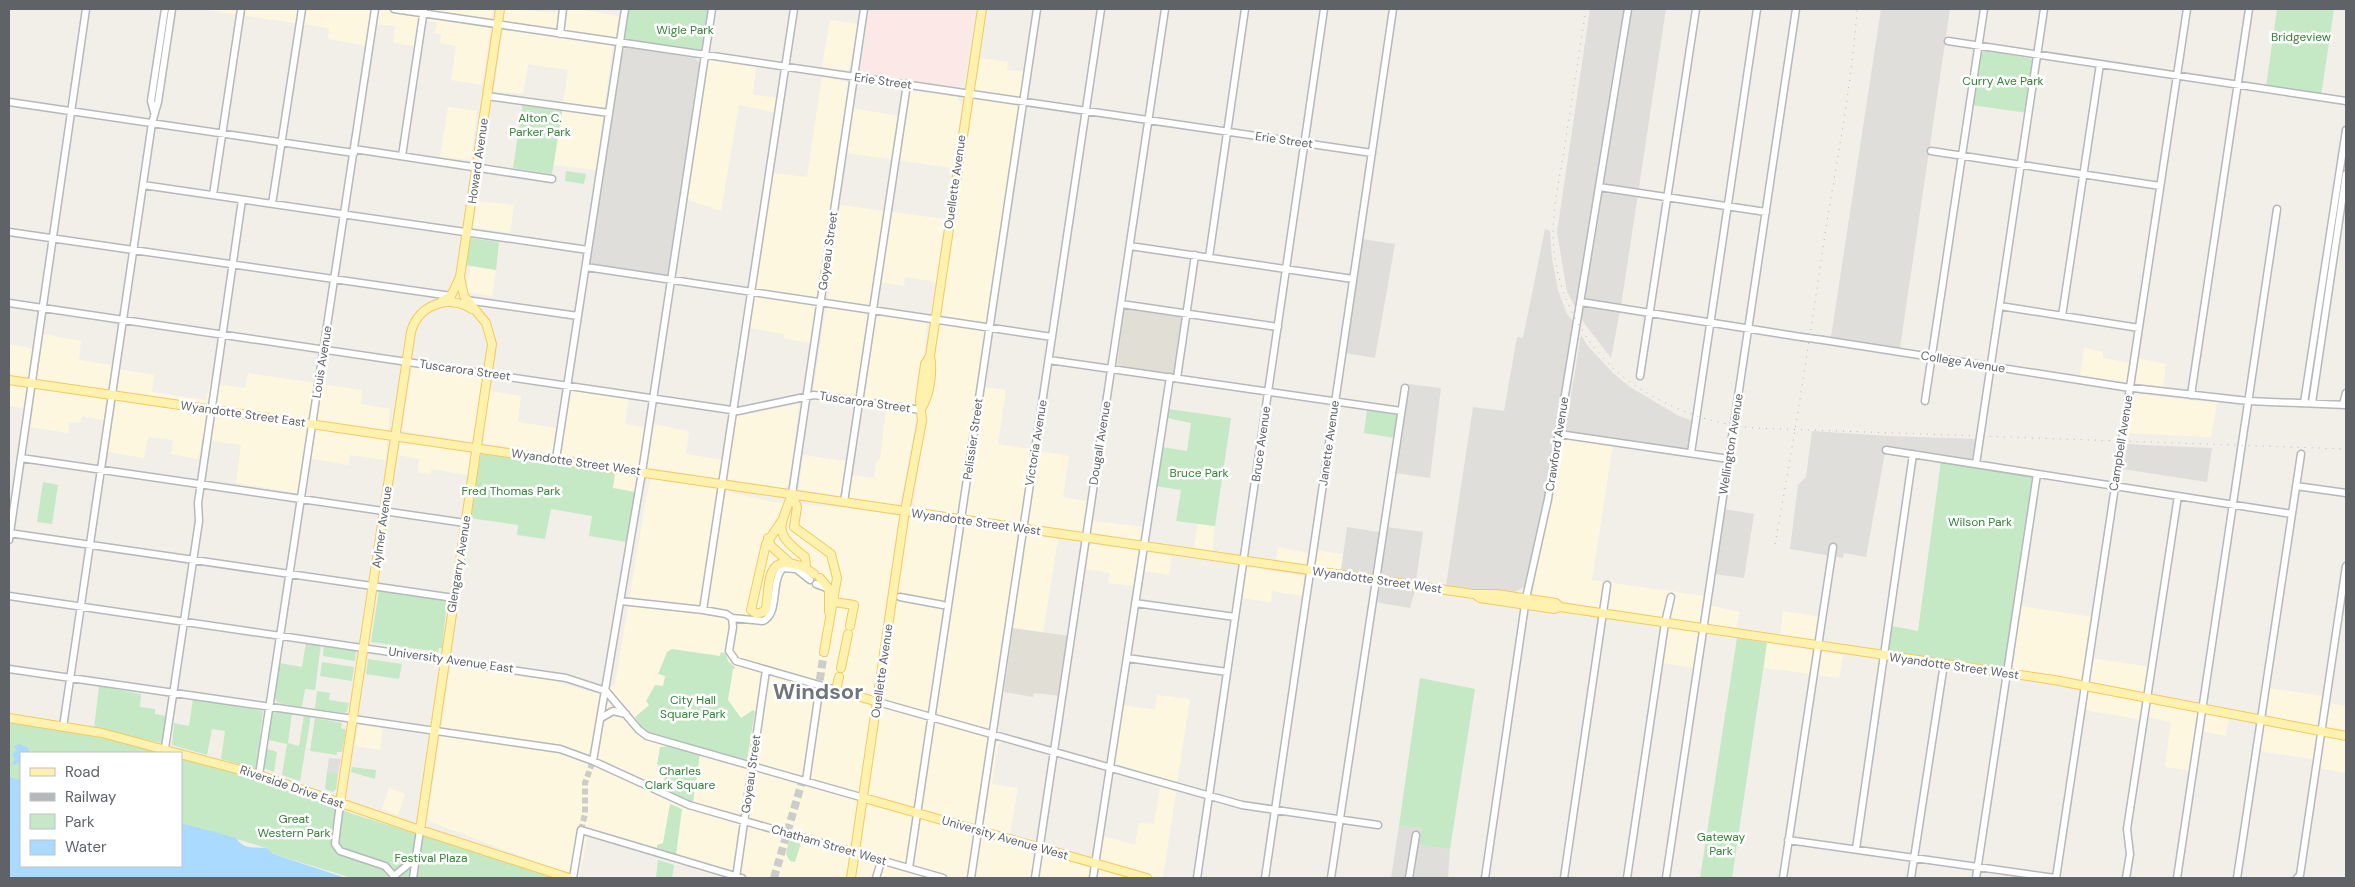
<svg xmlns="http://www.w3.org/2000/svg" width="2355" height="887" viewBox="0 0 2355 887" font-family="'DM Sans',sans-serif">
	<rect width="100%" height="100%" fill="#f1efe8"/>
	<path fill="#fef7e0" d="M199 9H493L482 85 451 80 456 46 440 43 441 34 435 33 437 22 419 20 414 46 393 43 395 26 370 24 366 46 328 39 329 28Z
		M505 9 562 13 563 9H580L624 17 620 42 503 25Z
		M830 20 859 24 849 70 822 67Z
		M503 30 613 46 596 170 554 165 568 70 528 64 523 94 494 91Z
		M980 58 1008 62 1007 70 1025 72 977 386 1006 390 998 444 1069 456 1063 497 1095 503 1093 521 1145 527 1142 541 919 509 915 506 914 502 933 364Z
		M711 60 756 67 753 95 779 98 777 113 739 105 721 211 686 199 707 63Z
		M822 77 848 82 846 107 899 116 903 89 957 97 962 105 953 168 839 152 816 298 755 290 773 173 807 177Z
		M448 107 477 111 471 160 440 157Z
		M477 201 514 205 510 233 473 227Z
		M840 205 945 219 936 282 905 277 904 286 879 282 875 308 831 301 828 299Z
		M471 266 496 270 492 296 466 292Z
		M754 296 815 306 811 343 784 339V334L749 328Z
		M831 307 927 323 920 398 901 501 899 504 894 505 799 489 803 455 852 462 851 475 874 478 876 463 880 458 886 410 812 400 825 311Z
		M43 334 81 341 79 360 112 365 104 420 82 416 80 423 69 422 68 433 30 427 33 410 9 406V344L40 350Z
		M2084 348 2103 352V358L2130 363 2131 357 2166 364 2163 387 2080 376Z
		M412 366 483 376 475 440 473 442 402 431Z
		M119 369 154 375 152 392 206 400 210 383 245 388 248 373 362 390 361 404 390 409 386 460 350 455 348 465 303 457 297 493 236 483 241 445 202 439 198 459 171 454 173 440 148 437 144 458 108 452Z
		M571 388 629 397 625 424 644 427 653 424 689 431 686 454 729 461 735 419 738 416 799 404 790 485 784 488 483 443 489 391 521 396 518 422 564 429Z
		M2135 394 2217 403 2211 437 2127 433 2133 397Z
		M1563 437 1613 444 1592 580 1706 596 1710 606 1740 612 1736 629 1609 610 1536 596 1533 593 1538 556 1552 503Z
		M400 442 471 452 467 475 432 469 430 474 418 472 419 459 398 455Z
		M615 473 636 478 635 492 612 488Z
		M653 479 730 490 733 493 774 502 846 508 1058 539 1043 633 1013 628 998 728 1002 742 998 745 992 784 1018 788 1010 834 1092 858H1099L1103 836 1135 845 1139 823 1154 824 1160 787 1176 792 1163 878H724L667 861V852L589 828 579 878 431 822 428 816 450 672 452 667 550 680 595 693 615 685 644 510 650 481Z
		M1198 524 1215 526 1212 551 1194 548Z
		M1092 544 1172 556 1169 575 1144 571 1141 587 1108 583 1109 573 1084 569 1089 547Z
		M1278 547 1311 554 1312 550 1343 554 1341 570 1276 560Z
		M1245 567 1305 576V596L1272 591 1271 602 1240 598Z
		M2021 606 2092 617 2086 657 2150 667 2146 689 2141 693 2131 692 2128 689 2012 669Z
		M1783 611 1820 617 1816 641 1780 635Z
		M1667 628 1697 633 1700 637 1695 668 1662 663Z
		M1767 643 1843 655 1839 678 1764 668Z
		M2269 688 2330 697 2329 703 2346 706V732L2307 726 2304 723 2283 719H2270L2266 711Z
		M2088 690 2196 711 2199 717 2191 771 2165 767 2171 722 2148 717 2147 721 2085 710Z
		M1157 695 1190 699 1177 783 1115 763 1123 705 1155 710Z
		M2205 713 2229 717 2226 736 2201 731Z
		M2267 723 2346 741V773L2318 768V760L2259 751 2263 727Z
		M361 724 383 728 380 750 355 746 358 725Z
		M389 788 405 794 398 815 382 809Z"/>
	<path fill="#e0deda" d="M1590 9H1666L1621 306 1611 358 1584 323 1567 292 1557 232Z
		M1881 9H1950L1900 348 1831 337Z
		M627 47 695 58 701 64 669 276 592 266 590 262 622 51Z
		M1545 229 1550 231 1552 258 1558 290 1567 314 1573 321 1543 505 1524 587 1513 593 1446 586 1473 407 1504 411 1517 337 1523 338Z
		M1362 239 1395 244 1375 358 1345 353Z
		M1581 335 1587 345 1613 373 1630 387 1679 416 1693 421 1689 453 1565 432Z
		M1408 384 1441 388 1430 478 1395 473Z
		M1812 431 1888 436 1978 439 1974 461 1886 447 1866 557 1844 553 1843 558 1790 549 1798 485 1806 477Z
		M2125 444 2212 448 2207 482 2122 469Z
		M1724 509 1754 514 1744 578 1714 574Z
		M1347 527 1385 533 1387 527 1423 532 1416 581 1341 570Z
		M1380 586 1415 591 1410 608 1375 602 1377 589Z
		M329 758 341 759 338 774 327 772Z
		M1399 826 1422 828 1419 845 1450 849 1448 878H1391Z"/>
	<path fill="#e1ded6" d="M1124 308 1182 317 1174 374 1117 366Z
		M1013 628 1070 636 1061 696 1034 693 1033 697 1004 692Z"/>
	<path fill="#fce8e6" d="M869 9H976L961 85 954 87 861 72Z"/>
	<path fill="#c5e8c5" d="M625 9H712L705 55 620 42Z
		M2277 9H2334L2321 96 2266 87Z
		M1985 50 2033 59 2027 113 1972 105 1980 54Z
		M523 102 563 107 552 174 513 168Z
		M566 171 586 174 584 184 565 181Z
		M470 238 499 242 496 270 465 265Z
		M1168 409 1231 418 1215 526 1176 521 1181 490 1155 486 1162 447 1187 451 1191 423 1167 418Z
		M1367 410 1398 414 1395 438 1364 433Z
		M481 454 615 473 613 488 635 492 627 542 589 536 592 516 551 509 545 539 517 535 518 525 469 518Z
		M1941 461 2034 476 2005 668 1890 651 1889 648 1892 626 1918 631Z
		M43 482 58 485 52 524 37 522Z
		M379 590 447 600 442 648H439L438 652 371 642Z
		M1737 638 1767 643 1732 878H1700Z
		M306 642 321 644 315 690 305 689 302 707 278 703 274 697 280 663 302 667Z
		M324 645 356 650 355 661 323 656Z
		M672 649 720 656 721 652 726 654 728 661 736 668 733 669 728 700 741 718 753 710 755 712 747 760 651 735 646 733 635 717 649 705 646 701 655 685 663 686 665 676 658 674 667 652Z
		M368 659 402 664 399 679 366 674Z
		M322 662 354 667 352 681 320 676Z
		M1420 678 1475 689 1450 849 1419 845 1422 828 1399 826Z
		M99 686 141 694 140 707 155 709V714L166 716 162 743 94 729Z
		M317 691 330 693 329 700 349 703 347 711 345 713 315 709Z
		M193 699 263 711 256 769 221 759 225 731 212 729 207 755 172 745 174 723 189 726Z
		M272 712 292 713 288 743 299 746 304 715 311 716 300 781 282 775 287 744 268 740Z
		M315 718 342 723 341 728 346 730 342 752H337V755L310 751Z
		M9 721 112 740 164 753H21V780L9 777Z
		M671 746 700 754 693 803 662 790 666 767 657 765 660 747Z
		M267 749 277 752 274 772 264 768Z
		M181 758 254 777 353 814 559 878H352L273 854 267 848 181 823Z
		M352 767 376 770 375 779 351 772Z
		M327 772 338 774 336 789 333 792 325 789Z
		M670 804 682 809 676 855 657 848V845L663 843Z
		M789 840 801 843 795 862 790 861 786 854Z
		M658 860 674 865 672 878H656Z"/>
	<path fill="#aadaff" d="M19 744 27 747 30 753H21V761L15 765 12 763 15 759 12 754 17 750 13 747Z
		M9 777 21 780V866H181V823L236 838C244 850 254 847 267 848L273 854 346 878H9Z"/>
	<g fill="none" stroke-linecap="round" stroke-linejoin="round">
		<path stroke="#ccccc8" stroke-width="6" stroke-dasharray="6 3" stroke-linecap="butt" d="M581 830 585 814V783L593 761"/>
		<path stroke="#ccccc8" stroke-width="8" stroke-dasharray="8 4" stroke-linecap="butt" d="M818 692 824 652
			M774 878 804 775"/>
		<g stroke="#b5b8bc" stroke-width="9">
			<path id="minor" d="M394 9 1372 153
				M560 34 563 9
				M1948 41 2346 101
				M487 96 609 113
				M9 102 354 153
				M154 112 151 101 165 9
				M354 149 552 179
				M1931 151 2160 186
				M402 156 424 9
				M143 185 588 250
				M1599 187 1766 212
				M213 195 241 9
				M272 204 302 9
				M9 232 451 296
				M1130 246 1353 279
				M1209 257 1245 9
				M586 267 1052 337
				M466 300 578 316
				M1581 302 1801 337
				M9 303 738 411 814 395 921 410
				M1121 304 1278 327
				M2000 306 2139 328
				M2062 316 2100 64
				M1823 340 2124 387 2248 401 2346 405
				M1049 360 1401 411
				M1640 376 1696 9
				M1177 378 1195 255
				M2191 395 2249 9
				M1925 401 1984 9
				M2304 403 2346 130
				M2312 403 2346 174
				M2343 404 2346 393
				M1559 434 1729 459
				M1886 450 2292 514
				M1691 453 1757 9
				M21 458 465 523
				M556 459 625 9
				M1976 464 2044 9
				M2296 486 2346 493
				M792 494 864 9
				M844 502 907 84
				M9 533 454 598
				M9 540 86 9
				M816 584 829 589
				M9 596 566 678 606 691 639 730 647 736 864 798
				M900 597 943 605
				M621 601 703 610 726 614 732 618
				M1135 603 1235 617
				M703 610 794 9
				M732 618 733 627 729 651 736 661 836 690
				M732 618 763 621C780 613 770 582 783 568L796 569 810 580
				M1127 658 1227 672
				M9 669 560 749 593 761 689 805 943 878
				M878 702 1242 805 1378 825
				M601 718 613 711 626 714
				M63 727 152 123 158 102 172 9
				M165 748 199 521 198 503 242 200
				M593 761 642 472 712 9
				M259 775 375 9
				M806 781 820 685
				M340 803 335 844 340 851 385 866 394 876 415 859
				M1788 840 2055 878
				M1856 849 1913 454
				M909 868 1037 9
				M413 878 420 830
				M573 878 581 830 742 878
				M736 878 766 670
				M876 878 880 865
				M971 878 1101 9
				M1035 878 1165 9
				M1093 878 1170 377
				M1197 878 1324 9
				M1265 878 1393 9
				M1331 878 1405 388
				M1409 878 1416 835
				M1485 878 1526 598 1548 499 1628 9
				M1564 878 1607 585
				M1627 878 1665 623 1671 597
				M1666 878 1796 9
				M1783 878 1833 547
				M1911 878 1944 664
				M1976 878 2037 474
				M2056 878 2187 9
				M2126 878 2130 854 2127 829 2178 496
				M2177 878 2277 209
				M2237 878 2301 454
				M2297 878 2300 875 2346 566"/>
		</g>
		<g stroke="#f2c960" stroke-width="10">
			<path id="major" d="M442 301 451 296 460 277 500 9
				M9 380 1473 594H1496L1556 603 1560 607
				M922 407C930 395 933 370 930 356
				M792 494 797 507 794 527 831 554 837 578 824 652
				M792 494C779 530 773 532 805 557L806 567
				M783 519 766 544 751 610 757 614 765 611C770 597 764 564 785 563 796 563 805 567 814 574
				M768 538 771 546 790 563
				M820 578 829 589V612
				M1476 595 1480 598 1554 609 1560 607 2054 680 2346 736
				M834 602 854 605 850 626
				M841 668 848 634
				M839 677 836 690 878 702
				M9 718 102 733 259 775 411 827 569 878
				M864 798 1147 878
				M340 803 411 332C418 305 448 294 472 309
				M420 830 492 344 486 323 464 296 460 277
				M851 878 905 511 922 421 920 400 925 364 930 356 982 9"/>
		</g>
		<use href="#minor" stroke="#fff" stroke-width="6"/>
		<use href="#major" stroke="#fff2af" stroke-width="8"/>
		<path stroke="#b6b7b8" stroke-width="1" stroke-dasharray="1 6" stroke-linecap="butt" d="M1586 9C1579 54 1572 99 1565 144 1561 173 1553 204 1553 234 1554 294 1585 351 1634 385 1671 409 1710 424 1754 428L2346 449
			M1775 544C1794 441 1810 338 1825 234 1837 158 1852 85 1857 9"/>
		<g stroke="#b5b8bc" stroke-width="9" stroke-linecap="butt">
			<path id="minor-bridge" d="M1801 337 1823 340"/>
		</g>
		<use href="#minor-bridge" stroke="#fff" stroke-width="6"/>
	</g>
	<g text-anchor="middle" stroke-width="5" stroke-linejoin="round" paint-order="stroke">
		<g font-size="12" fill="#348238" stroke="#fff">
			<text x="685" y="34">Wigle Park</text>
			<text x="2301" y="41">Bridgeview</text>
			<text x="2003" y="85">Curry Ave Park</text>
			<text x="540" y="122">Alton C.<tspan x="540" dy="14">Parker Park</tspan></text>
			<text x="1199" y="477">Bruce Park</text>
			<text x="511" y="495">Fred Thomas Park</text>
			<text x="1980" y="526">Wilson Park</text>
			<text x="693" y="704">City Hall<tspan x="693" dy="14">Square Park</tspan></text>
			<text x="680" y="775">Charles<tspan x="680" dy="14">Clark Square</tspan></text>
			<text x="294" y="823">Great<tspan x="294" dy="14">Western Park</tspan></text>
			<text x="1721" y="841">Gateway<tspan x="1721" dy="14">Park</tspan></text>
			<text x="431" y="862">Festival Plaza</text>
		</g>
		<g font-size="12" fill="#5f6368" stroke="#fff">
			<text transform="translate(883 81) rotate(8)" y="4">Erie Street</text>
			<text transform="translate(1284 140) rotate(8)" y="4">Erie Street</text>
			<text transform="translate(478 161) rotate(-82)" y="4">Howard Avenue</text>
			<text transform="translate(955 182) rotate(-82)" y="4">Ouellette Avenue</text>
			<text transform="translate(828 251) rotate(-82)" y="4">Goyeau Street</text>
			<text transform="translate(322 362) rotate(-81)" y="4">Louis Avenue</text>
			<text transform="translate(1963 362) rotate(9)" y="4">College Avenue</text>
			<text transform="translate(465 370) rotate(8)" y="4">Tuscarora Street</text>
			<text transform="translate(865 402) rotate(8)" y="4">Tuscarora Street</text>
			<text transform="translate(243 414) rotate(8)" y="4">Wyandotte Street East</text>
			<text transform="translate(973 439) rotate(-82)" y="4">Pelissier Street</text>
			<text transform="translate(1036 443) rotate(-81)" y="4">Victoria Avenue</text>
			<text transform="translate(1100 443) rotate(-81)" y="4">Dougall Avenue</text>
			<text transform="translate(1329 443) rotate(-82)" y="4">Janette Avenue</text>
			<text transform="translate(2121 443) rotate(-81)" y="4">Campbell Avenue</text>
			<text transform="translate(1261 444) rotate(-82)" y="4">Bruce Avenue</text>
			<text transform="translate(1557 444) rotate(-81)" y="4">Crawford Avenue</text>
			<text transform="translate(1731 444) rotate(-81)" y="4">Wellington Avenue</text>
			<text transform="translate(576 462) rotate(8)" y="4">Wyandotte Street West</text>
			<text transform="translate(976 522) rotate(8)" y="4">Wyandotte Street West</text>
			<text transform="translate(382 527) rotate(-82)" y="4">Aylmer Avenue</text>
			<text transform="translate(459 564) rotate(-81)" y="4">Glengarry Avenue</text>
			<text transform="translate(1377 580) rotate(8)" y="4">Wyandotte Street West</text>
			<text transform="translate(451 660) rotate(8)" y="4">University Avenue East</text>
			<text transform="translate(1954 666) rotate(8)" y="4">Wyandotte Street West</text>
			<text transform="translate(882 671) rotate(-82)" y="4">Ouellette Avenue</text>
			<text transform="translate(751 774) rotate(-82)" y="4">Goyeau Street</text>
			<text transform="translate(292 787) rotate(19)" y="4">Riverside Drive East</text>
			<text transform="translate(1005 838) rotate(16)" y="4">University Avenue West</text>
			<text transform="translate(829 845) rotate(16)" y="4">Chatham Street West</text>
		</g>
		<g font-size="22" font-weight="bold" fill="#70757a" stroke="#fff">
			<text x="818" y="699">Windsor</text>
		</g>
	</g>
	<rect width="2355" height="887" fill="none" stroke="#5f6368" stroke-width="20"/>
	<rect x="20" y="752" width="162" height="115" fill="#ffffff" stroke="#bfc1c3"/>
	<rect x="30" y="768" width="25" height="8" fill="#fff2af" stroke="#bfc1c3"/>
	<text x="65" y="777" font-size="15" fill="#5f6368">Road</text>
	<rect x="30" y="793" width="25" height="8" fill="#b6b7b8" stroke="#bfc1c3"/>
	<text x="65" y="802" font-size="15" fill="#5f6368">Railway</text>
	<rect x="30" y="814" width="25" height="15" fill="#c5e8c5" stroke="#bfc1c3"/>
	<text x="65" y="827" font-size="15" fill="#5f6368">Park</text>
	<rect x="30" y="840" width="25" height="15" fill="#aadaff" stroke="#bfc1c3"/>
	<text x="65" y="852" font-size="15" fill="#5f6368">Water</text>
</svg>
